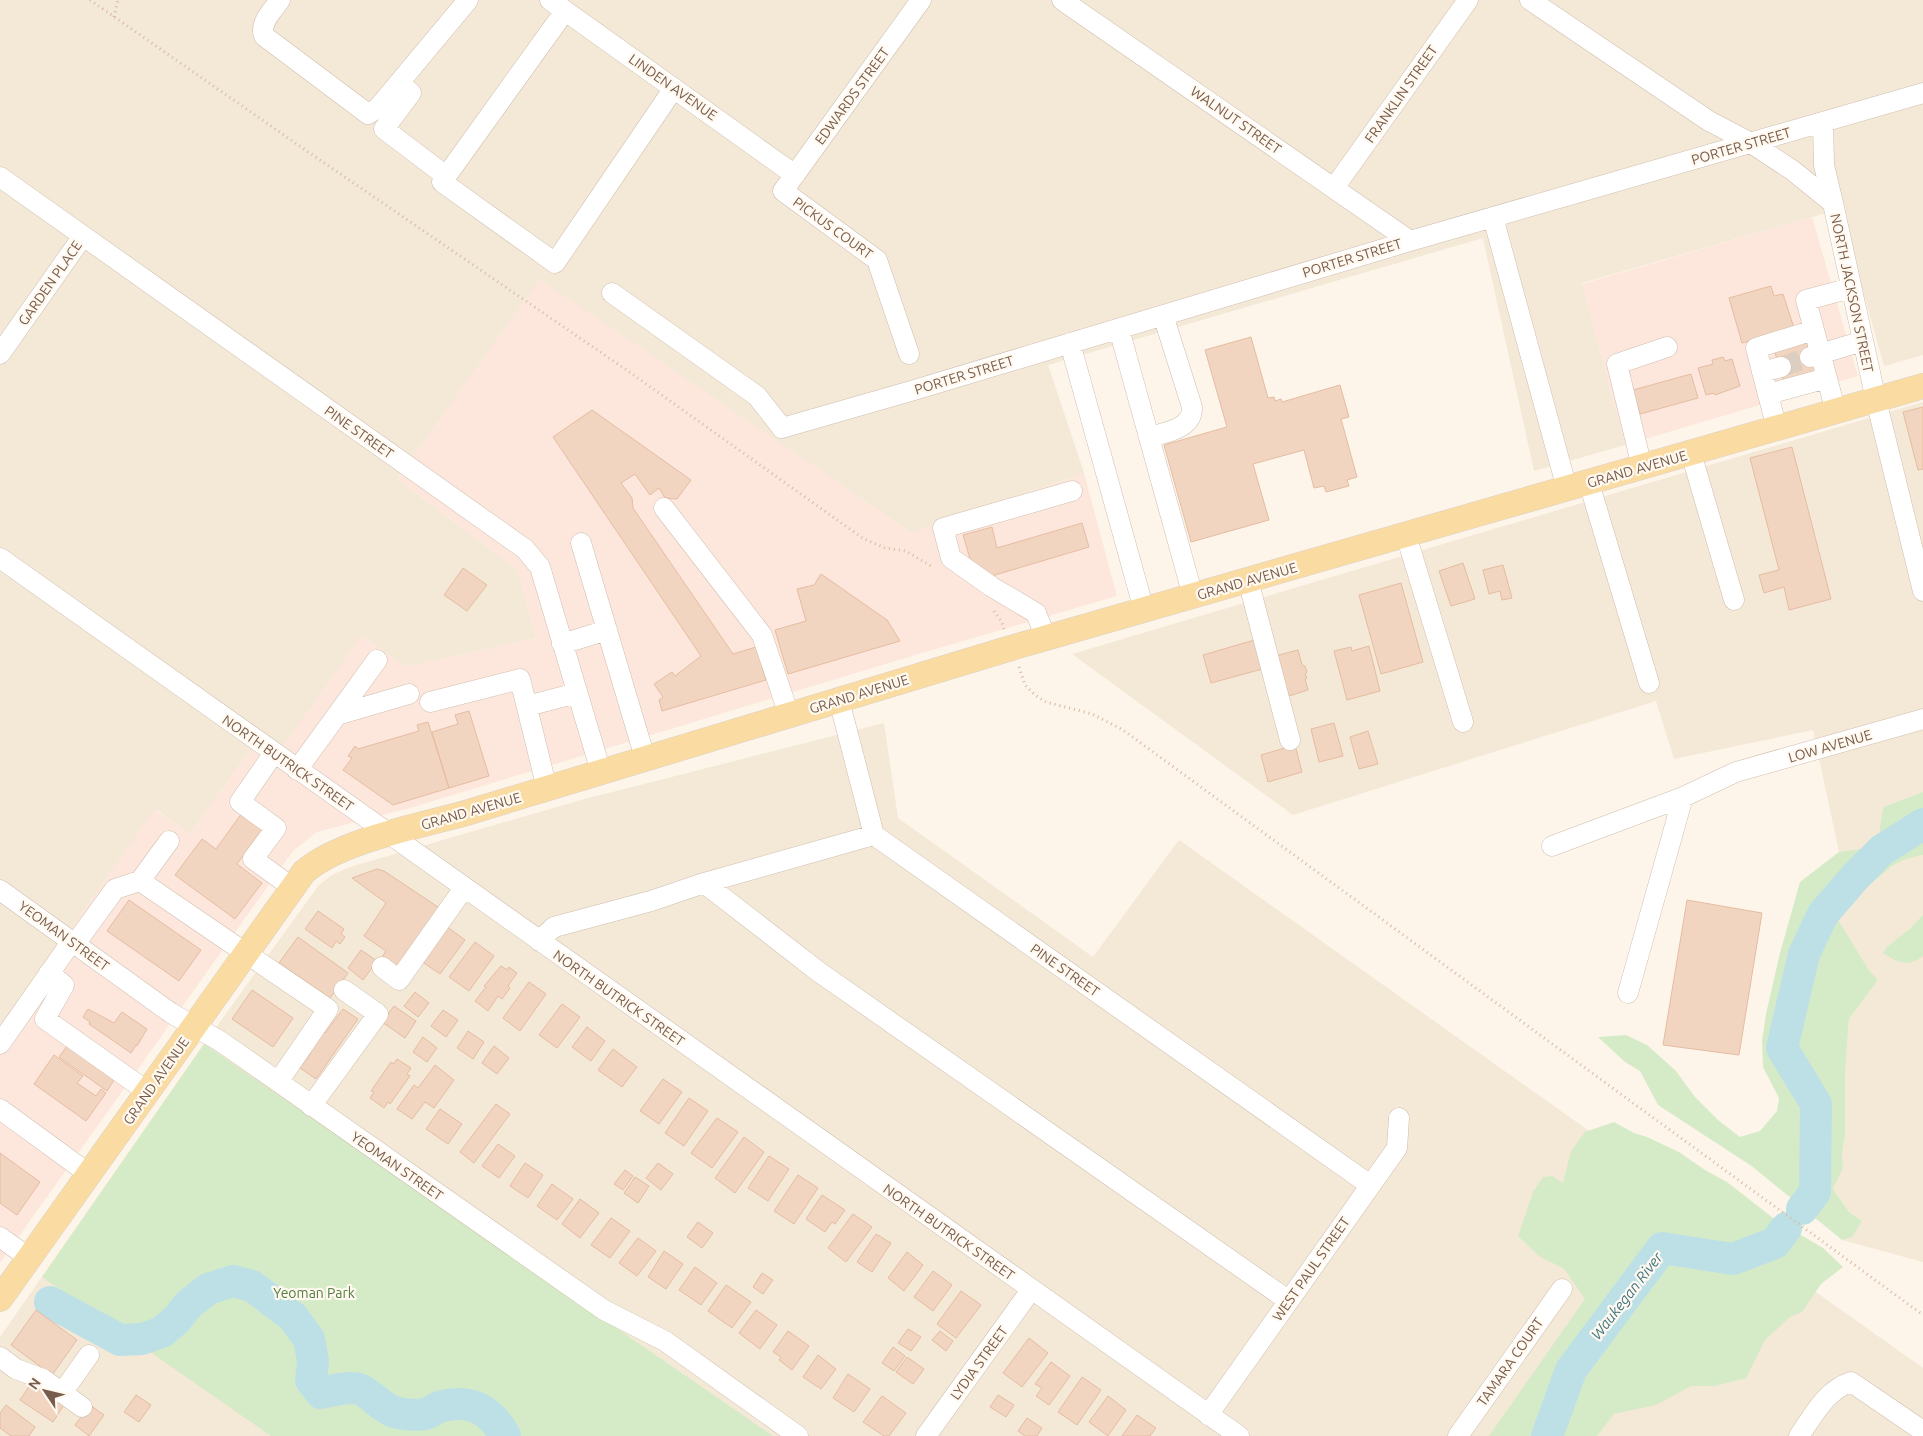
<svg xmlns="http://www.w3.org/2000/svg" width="1923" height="1436" viewBox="0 0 1923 1436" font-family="Ubuntu,sans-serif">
	<rect width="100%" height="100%" fill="#fdf5e9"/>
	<path fill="#f4e8d7" d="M0 0H1923V355L1884 366 1840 209 1582 283 1625 445 1534 471 1483 238 1048 365 1084 473 912 533 540 280 397 479 517 569 536 638 406 667 362 636 285 744 248 753 190 834 156 809 0 1027Z
		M1923 402V792L1883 807 1880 827 1881 846 1839 852 1813 730 1674 759 1656 701 1293 815 1072 654Z
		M884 723 898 818 1093 957 1179 840 1923 1368V1436H0V1337L204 1044 319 885 332 875 350 867 581 800Z
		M1923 855V1262L1842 1240 1852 1236 1862 1221 1849 1212 1833 1189 1843 1168 1842 1155 1845 1136V1073L1849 1019 1878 980 1869 970 1834 913 1863 891 1892 866 1906 859Z"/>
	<path fill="#fde7dd" d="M1812 217 1858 376 1625 445 1582 284Z
		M540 279 912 533 1084 473 1117 596 922 653 410 808 317 832 293 851 0 1263V1027L155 809 190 834 248 753 285 743 362 636 406 667 536 638 517 569 397 479Z"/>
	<path fill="#d5ebc7" d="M1923 792V855L1906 859 1892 866 1863 891 1834 913 1869 970 1878 980 1849 1019 1845 1073V1136L1842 1155 1843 1168 1833 1189 1849 1212 1862 1221 1852 1237 1842 1240 1753 1167 1658 1105 1640 1071 1625 1062 1598 1037 1626 1035 1647 1045 1676 1071 1695 1097 1718 1120 1740 1137 1760 1131 1777 1111 1779 1098 1763 1067 1762 1041 1766 1014 1780 953 1800 882 1839 852 1880 846V827L1883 807Z
		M1923 915V956C1908 968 1897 962 1883 953L1887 947 1911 928Z
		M204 1044 773 1436H271L42 1277Z
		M1614 1122 1634 1133 1647 1137 1679 1152 1705 1170 1727 1182 1777 1221 1823 1248 1843 1267 1821 1284 1802 1312 1790 1317 1765 1340 1746 1378 1715 1386H1691L1656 1405 1614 1414 1597 1436H1489L1585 1299 1564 1269 1539 1256 1518 1236 1533 1192 1543 1177 1552 1176 1563 1183 1571 1151 1585 1132Z"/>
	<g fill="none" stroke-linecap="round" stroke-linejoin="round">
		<path stroke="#bde0e7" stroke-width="32" d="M1802 1209 1815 1192 1816 1104 1782 1048 1804 954 1823 914 1855 877 1882 850 1923 824
			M50 1302 120 1340 142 1339 162 1332 176 1320 188 1305 208 1289 233 1281 252 1286 293 1317 309 1339 313 1361 311 1380 321 1393C330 1391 350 1386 359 1389 369 1392 382 1408 394 1412 401 1414 417 1416 425 1414 431 1413 436 1407 442 1406 471 1399 491 1410 505 1436
			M1547 1436 1571 1370 1662 1248 1733 1259 1775 1243 1786 1228"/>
	</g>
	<path fill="#f2d5c0" stroke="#e5bca1" d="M1771 286 1774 296 1783 294 1794 328 1742 343 1729 298Z
		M1805 336 1817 376 1785 386 1773 346Z
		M1251 337 1268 398 1274 397 1275 401 1281 399 1282 402 1340 385 1349 417 1341 419 1357 477 1347 480 1349 486 1326 492 1324 486 1314 488 1304 450 1253 464 1269 520 1191 542 1164 445 1227 427 1205 350Z
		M1723 357 1725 361 1732 359 1740 386 1715 395 1714 393 1706 395 1698 368 1713 364 1712 360Z
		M1691 374 1698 398 1640 414 1633 390Z
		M1923 407V469L1918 470 1903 412Z
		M592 410 691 480 677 499 665 498 659 488 650 495 635 474 621 483 632 498 633 508 733 654 756 647 766 680 662 711 659 700 663 697 654 684 672 672 675 676 701 656 553 437Z
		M1792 447 1831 599 1789 610 1784 587 1764 593 1759 575 1779 570 1750 458Z
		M1082 523 1089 547 985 578 982 567 973 569 963 535 992 527 997 548Z
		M1463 563 1475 599 1451 606 1439 571Z
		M1503 565 1512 598 1502 600 1500 591 1489 594 1483 570Z
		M463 568 487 585 467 611 444 595Z
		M821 574 887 620 900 641 788 674 775 630 806 621 797 589 814 585Z
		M1401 583 1423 662 1381 674 1359 595Z
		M1258 639 1266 668 1211 683 1203 655Z
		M1369 646 1380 691 1347 700 1334 651 1351 647 1352 651Z
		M1298 650 1302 665 1305 666 1307 672 1305 674 1307 678 1305 679 1308 690 1289 696 1275 656Z
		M469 711 489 776 449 788 432 732 458 724 455 715Z
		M428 722 449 788 393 805 343 770 352 758 348 756 355 746 358 749 419 731 417 725Z
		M1334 723 1343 756 1319 762 1311 729Z
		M1368 731 1378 764 1359 769 1350 737Z
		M1295 745 1302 772 1268 782 1261 755Z
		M242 813 263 828 237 864 262 883 235 919 175 875 202 839 216 849Z
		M377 869 384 871 441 909 400 969 382 957 386 951 364 936 386 903 352 878Z
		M129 900 201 950 179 981 107 931Z
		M1687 900 1762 913 1739 1055 1663 1045Z
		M318 911 344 929 341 934 345 937 340 944 336 941 332 948 305 929Z
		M446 926 465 940 440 974 421 961Z
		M298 937 348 973 330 998 279 963Z
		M475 942 494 956 469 991 449 977Z
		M361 950 377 961 363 980 348 968Z
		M501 966 507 970 509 967 517 973 508 986 510 988 502 999 498 996 488 1011 475 1001 486 987 484 986Z
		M529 982 546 994 520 1031 503 1018Z
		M252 990 293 1018 273 1047 232 1019Z
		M415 992 429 1003 418 1017 404 1006Z
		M562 1004 580 1017 557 1048 539 1035Z
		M394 1006 416 1021 405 1038 382 1022Z
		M88 1009 114 1023 122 1012 147 1029 137 1046 136 1045 131 1053 89 1024 90 1022 83 1017Z
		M343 1009 358 1019 316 1079 300 1068 311 1053 308 1051 322 1031 325 1033Z
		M443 1010 458 1020 446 1037 431 1026Z
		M587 1027 605 1041 591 1061 572 1047Z
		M468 1031 484 1042 473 1059 457 1048Z
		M423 1037 437 1048 427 1062 413 1052Z
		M67 1046 114 1080 107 1091 59 1057Z
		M494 1046 509 1058 497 1074 482 1063Z
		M613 1049 637 1067 622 1087 598 1070Z
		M54 1055 83 1076 77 1083 96 1096 101 1089 106 1093 86 1121 34 1084Z
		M397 1059 411 1068 407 1074 410 1076 390 1104 388 1102 384 1108 370 1098 374 1092 371 1091 391 1062 394 1064Z
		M435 1065 454 1080 434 1108 425 1102 412 1119 397 1109 414 1085 418 1088Z
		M663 1079 682 1092 659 1124 640 1111Z
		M689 1098 708 1111 684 1146 665 1133Z
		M496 1104 510 1114 474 1163 460 1152Z
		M440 1109 462 1124 448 1144 426 1129Z
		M717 1118 738 1132 712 1168 691 1153Z
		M744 1137 764 1152 735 1193 715 1178Z
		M498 1144 515 1156 499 1178 482 1166Z
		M0 1153 40 1182 17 1215 0 1203Z
		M769 1156 789 1169 768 1201 748 1188Z
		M525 1163 543 1175 528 1198 510 1186Z
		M658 1163 673 1174 661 1190 646 1178Z
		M625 1170 633 1176 623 1190 614 1184Z
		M798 1175 818 1188 794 1224 774 1211Z
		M635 1177 649 1186 638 1203 624 1193Z
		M552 1184 573 1199 557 1220 537 1206Z
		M822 1195 845 1210 835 1224 832 1222 825 1232 806 1219Z
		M580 1199 599 1213 580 1238 562 1224Z
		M853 1214 872 1227 846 1262 828 1248Z
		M611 1218 630 1231 610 1258 591 1245Z
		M698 1222 713 1233 702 1248 687 1237Z
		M876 1234 891 1243 872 1272 857 1262Z
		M638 1238 656 1251 637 1276 619 1263Z
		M664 1251 683 1264 666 1289 648 1277Z
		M907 1252 923 1265 904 1291 888 1278Z
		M695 1267 717 1283 701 1305 679 1290Z
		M933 1271 952 1285 933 1311 914 1297Z
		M762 1273 773 1280 763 1294 753 1287Z
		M726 1285 751 1302 732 1328 708 1311Z
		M961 1291 981 1305 956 1338 937 1324Z
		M36 1310 77 1340 52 1375 11 1345Z
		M756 1310 777 1325 760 1349 739 1333Z
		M908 1329 921 1337 911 1351 898 1343Z
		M788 1331 809 1346 792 1370 779 1360 781 1357 773 1352Z
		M940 1331 953 1341 946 1351 932 1340Z
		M1029 1338 1048 1353 1022 1387 1003 1373Z
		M893 1347 905 1356 894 1371 882 1363Z
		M818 1355 836 1369 821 1389 803 1377Z
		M907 1357 924 1369 913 1384 896 1372Z
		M1051 1362 1070 1376 1049 1405 1036 1396 1042 1388 1035 1384Z
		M848 1374 870 1389 854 1412 833 1398Z
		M1082 1377 1101 1390 1077 1425 1058 1412Z
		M32 1382 65 1403 53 1422 20 1400Z
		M136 1395 151 1405 139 1422 124 1412Z
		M998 1395 1014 1405 1006 1417 990 1407Z
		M882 1396 906 1413 889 1436H884L863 1422Z
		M1108 1396 1126 1410 1108 1436 1089 1422Z
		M6 1405 35 1427 29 1436H11L0 1428V1413Z
		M90 1405 104 1415 89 1436 75 1425Z
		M1137 1415 1156 1428 1150 1436H1122Z
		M1027 1418 1042 1428 1037 1436H1025L1018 1431Z"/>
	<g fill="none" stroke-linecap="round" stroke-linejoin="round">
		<path stroke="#dccfc2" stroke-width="20" stroke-dasharray="20 10" stroke-linecap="butt" d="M1781 367 1810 357"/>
		<g stroke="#cfbeae" stroke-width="21">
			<path id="minor" d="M280 0C273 10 259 23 264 36L368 114 378 108 468 0
				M550 0 795 175
				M1062 0 1410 241
				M1530 0 1709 121 1751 143 1792 170 1833 203 1876 400 1923 591
				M565 11 442 182 555 263 674 88
				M399 83 411 93 384 129 446 176
				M1823 123 1824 165 1833 203
				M0 177 525 549 540 567 601 772
				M1334 188 1468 0
				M1493 217 1567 489
				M612 293 757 396 782 428 911 391 1410 241 1923 93
				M1119 329 1193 596
				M1070 343 1144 610
				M0 354 83 236
				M909 354 877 260 783 191 921 0
				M1810 357 1863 341
				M1762 372 1781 367
				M1768 394 1827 378
				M1836 412 1806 300 1851 288
				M1777 429 1756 348 1814 330
				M1150 437C1166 432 1193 429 1192 407L1163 315
				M1691 453 1734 600
				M1642 467 1617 364 1667 347
				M1589 483 1649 683
				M664 508 762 635 789 715
				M1406 535 1463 722
				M581 543 645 758
				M0 558 1239 1436
				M1248 580 1290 740
				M1046 638 1036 613 992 587 951 558 943 528 1072 491
				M562 644 607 630
				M839 700 874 835 1370 1185
				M430 702 520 679 547 789
				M527 706 577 693
				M337 715 409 694
				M274 753 240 802 276 828 253 859 293 888
				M297 770 377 660
				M1552 846 1683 797 1736 772 1923 719
				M140 881 328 1009 278 1082
				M704 883 819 972 1289 1301
				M0 890 171 1013 220 1041 604 1310 665 1341 798 1436
				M539 941 554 927 651 901 704 883 874 835
				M75 944 115 889 140 881 169 841
				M382 967 399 980 464 888
				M49 973 64 985 45 1019 148 1092
				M1628 993 1683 797
				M0 1044 72 941
				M311 1106 378 1014 344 990
				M0 1109 89 1174
				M0 1237 29 1258
				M0 1357 16 1369 43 1379 82 1407
				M62 1393 89 1355
				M1208 1415 1397 1148 1399 1118
				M926 1436 1031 1290
				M1458 1436 1562 1289
				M1799 1436C1813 1416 1826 1390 1851 1382L1923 1431"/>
		</g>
		<g stroke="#d9d1cd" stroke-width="26">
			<path id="major" d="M0 1299 304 872C339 841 419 826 466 813L1011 648 1923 386"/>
		</g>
		<path stroke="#d8b9a3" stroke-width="3" stroke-dasharray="1 4" stroke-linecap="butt" d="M90 0 301 147 628 371 864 539 885 548 906 551 934 568
			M114 17 118 0
			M994 611 1002 622 1004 629
			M1019 667 1025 685 1035 695 1046 702 1092 714 1123 730 1923 1315"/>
		<use href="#minor" stroke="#fff" stroke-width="20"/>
		<use href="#major" stroke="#fadca2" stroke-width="25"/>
	</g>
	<g text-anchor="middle" stroke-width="4.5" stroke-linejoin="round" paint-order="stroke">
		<g font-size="14" fill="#785c4c" stroke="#fff9f0">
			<text transform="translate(673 87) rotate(35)" y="5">LINDEN AVENUE</text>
			<text transform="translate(1401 94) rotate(-55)" y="5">FRANKLIN STREET</text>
			<text transform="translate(852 96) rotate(-54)" y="5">EDWARDS STREET</text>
			<text transform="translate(1236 120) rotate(35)" y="5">WALNUT STREET</text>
			<text transform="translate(1741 146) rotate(-16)" y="5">PORTER STREET</text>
			<text transform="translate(833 228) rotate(36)" y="5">PICKUS COURT</text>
			<text transform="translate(1352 258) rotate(-17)" y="5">PORTER STREET</text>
			<text transform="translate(50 283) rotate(-55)" y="5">GARDEN PLACE</text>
			<text transform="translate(1852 293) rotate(78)" y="5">NORTH JACKSON STREET</text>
			<text transform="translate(964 375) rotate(-17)" y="5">PORTER STREET</text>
			<text transform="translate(359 432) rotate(35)" y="5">PINE STREET</text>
			<text transform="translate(1637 469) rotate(-16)" y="5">GRAND AVENUE</text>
			<text transform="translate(1247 581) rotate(-16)" y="5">GRAND AVENUE</text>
			<text transform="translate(859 694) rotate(-17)" y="5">GRAND AVENUE</text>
			<text transform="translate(1830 746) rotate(-16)" y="5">LOW AVENUE</text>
			<text transform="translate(288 763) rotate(35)" y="5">NORTH BUTRICK STREET</text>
			<text transform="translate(471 811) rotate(-16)" y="5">GRAND AVENUE</text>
			<text transform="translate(64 936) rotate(36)" y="5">YEOMAN STREET</text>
			<text transform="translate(1065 970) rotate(35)" y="5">PINE STREET</text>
			<text transform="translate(619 998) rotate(35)" y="5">NORTH BUTRICK STREET</text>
			<text transform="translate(156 1081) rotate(-55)" y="5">GRAND AVENUE</text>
			<text transform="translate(397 1166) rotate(35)" y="5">YEOMAN STREET</text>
			<text transform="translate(949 1232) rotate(35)" y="5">NORTH BUTRICK STREET</text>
			<text transform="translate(1311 1269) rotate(-55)" y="5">WEST PAUL STREET</text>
			<text transform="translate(1510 1362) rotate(-55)" y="5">TAMARA COURT</text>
			<text transform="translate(979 1363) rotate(-54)" y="5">LYDIA STREET</text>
		</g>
		<g font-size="14" fill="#547e43" stroke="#fff9f0">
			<text x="314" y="1298">Yeoman Park</text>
		</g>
		<g font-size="15" font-style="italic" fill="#427783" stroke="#fff9f0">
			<text transform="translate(1627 1296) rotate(-52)" y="5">Waukegan River</text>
		</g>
	</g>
	<g transform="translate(45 1391) rotate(305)" stroke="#fff9f0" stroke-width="4" paint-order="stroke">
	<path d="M0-4L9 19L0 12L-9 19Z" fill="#785c4c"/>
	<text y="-8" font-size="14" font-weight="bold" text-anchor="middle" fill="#785c4c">N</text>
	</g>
</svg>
